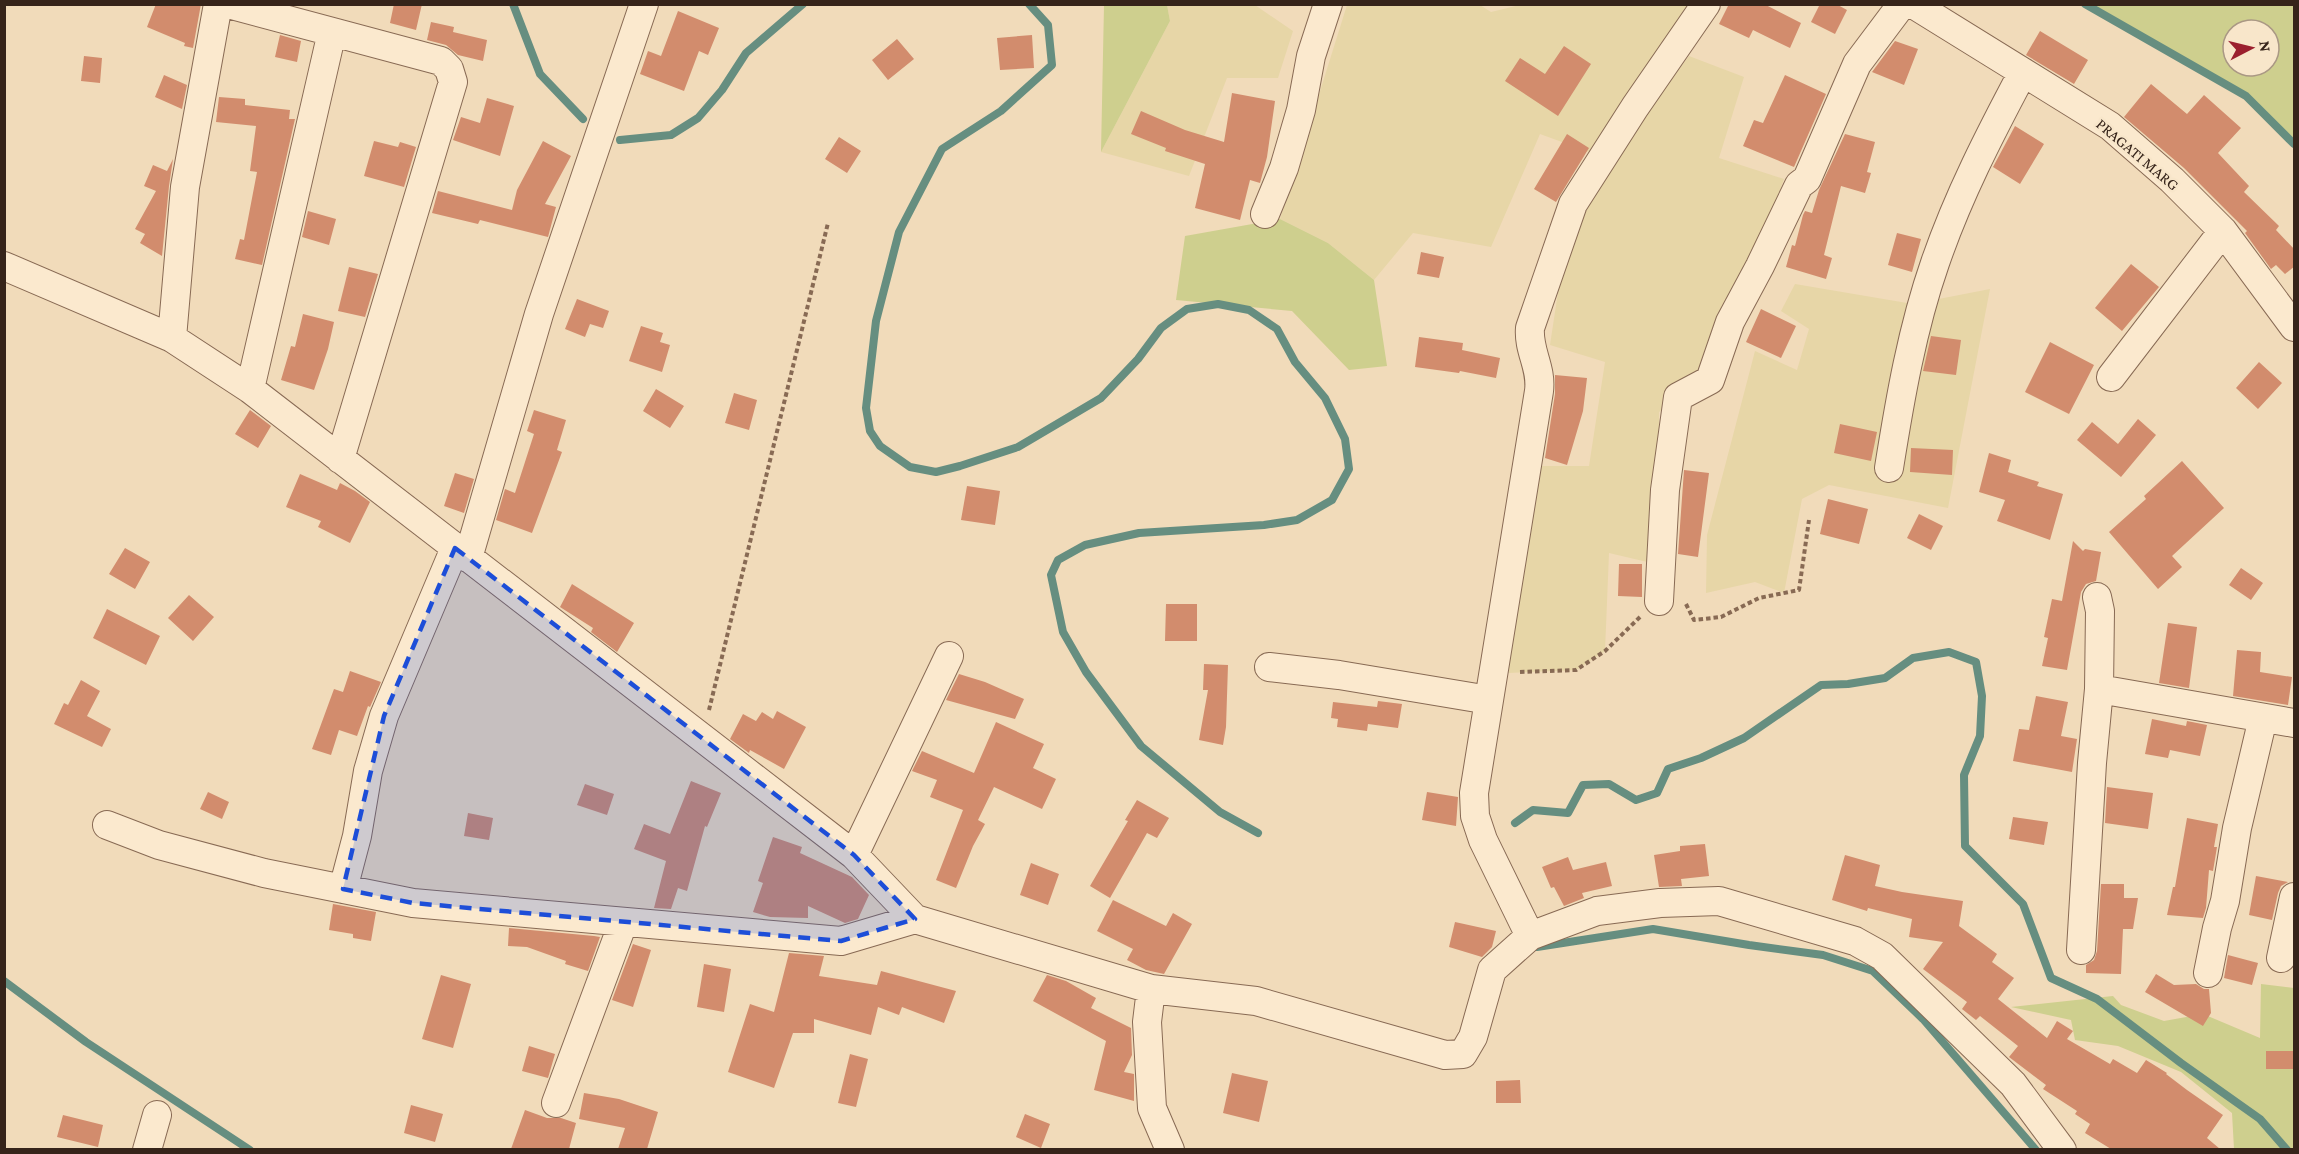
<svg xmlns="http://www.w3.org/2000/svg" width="2299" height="1154" viewBox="0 0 2299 1154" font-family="'Crimson Pro',serif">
	<rect width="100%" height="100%" fill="#f1dbba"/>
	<path fill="#e7d6a7" d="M1524 4 1707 5 1603 157 1540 134 1491 247 1413 233 1374 280 1328 243 1280 219 1347 5H1480L1491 12Z
		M1167 5H1255L1293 31 1278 78H1227L1189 176 1101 152 1170 21Z
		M1689 56 1744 77 1719 158 1784 179 1713 372 1659 412 1660 565 1609 553 1605 651 1576 670 1507 673 1526 466H1589L1605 362 1550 345 1570 213Z
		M1795 284 1913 304 1990 289 1948 508 1829 485 1802 499 1784 593 1755 582 1706 593 1707 535 1755 351 1797 370 1809 329 1781 311Z"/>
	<path fill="#cecf8e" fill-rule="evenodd" d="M1104 5H1167L1170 21 1101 152Z
		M2085 5H2294V144L2246 96ZM2233 30H2269V66H2233Z
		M1280 219 1328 243 1374 280 1387 366 1349 370 1292 311 1176 300 1185 236Z
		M2261 984 2294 988V1149H2234L2232 1113 2181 1072 2118 1046 2075 1040 2071 1020 2011 1007 2113 996 2121 1005 2164 1021 2203 1014 2260 1038Z"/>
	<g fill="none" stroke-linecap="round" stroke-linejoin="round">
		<path stroke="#668e80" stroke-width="8" d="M513 4 540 74 583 119
			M1029 4 1048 25 1052 65 1001 111 942 149 899 232 876 321 866 408 870 431 880 446 910 467 936 472 960 466 1018 447 1101 398 1138 359 1161 328 1187 309 1218 304 1249 310 1277 329 1295 362 1325 398 1345 439 1349 469 1332 500 1297 520 1264 525 1139 533 1085 545 1058 560 1051 575 1063 632 1086 672 1141 746 1220 812 1258 833
			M2085 4 2246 96 2294 144
			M620 140 671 135 698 118 722 90 746 53 803 4
			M1515 823 1533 810 1568 813 1583 785 1609 784 1636 800 1657 793 1668 769 1701 758 1744 738 1821 685 1848 684 1885 678 1913 658 1949 652 1976 662 1982 696 1980 736 1964 775 1965 846 2023 904 2051 978 2097 999 2181 1063 2260 1119 2287 1150
			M1537 947 1653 929 1749 945 1823 955 1873 971 1923 1019 2036 1150
			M4 981 86 1042 250 1150"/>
	</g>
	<path fill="#d28c6d" d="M156 4H201L193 48 184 46 185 43 147 27Z
		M394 4H422L416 30 390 23Z
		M1729 4H1764L1801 23 1790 48 1753 30 1749 38 1719 24Z
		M1820 4H1836L1847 10 1835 34 1811 22Z
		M678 11 719 28 708 55 699 51 684 91 640 74 648 51 661 56Z
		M431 22 454 27 453 32 487 40 483 61 458 55 446 45 427 40Z
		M2040 31 2088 60 2074 84 2026 55Z
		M280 35 301 41 297 62 275 57Z
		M1032 35 1034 68 1000 70 997 38Z
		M897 39 914 59 888 80 872 60Z
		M1895 41 1918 49 1904 85 1872 72Z
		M1564 46 1591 64 1558 116 1505 81 1520 58 1545 74Z
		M84 56 102 58 100 83 81 81Z
		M164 75 187 85 182 109 155 97Z
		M1785 75 1826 94 1794 167 1743 146 1754 120 1763 123Z
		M2151 84 2187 114 2204 95 2241 128 2218 153 2249 186 2244 192 2279 226 2276 230 2295 250V266L2285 274 2276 265 2271 269 2245 233 2247 231 2184 168 2124 117Z
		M1232 93 1275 101 1267 157 1260 183 1250 180 1240 220 1195 208 1205 164 1165 151 1166 148 1131 134 1141 111 1185 130 1224 142Z
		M219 97 245 99V105L290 110 289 119H295L262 265 235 259 240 239 244 240 257 172 250 171 256 126 216 122Z
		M487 98 514 106 500 156 453 140 461 117 480 123Z
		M2015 126 2044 144 2020 184 1993 167Z
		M1567 134 1589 148 1556 202 1534 189Z
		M1845 134 1875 142 1867 172 1871 173 1865 193 1841 186 1824 255 1832 258 1826 279 1786 267 1792 245 1795 246 1803 215 1805 211 1812 213 1819 190Z
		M839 137 861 151 847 173 825 159Z
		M374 141 398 147 400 142 416 147 404 187 364 176Z
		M543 141 571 156 545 204 556 207 548 237 480 220 478 224 432 213 438 191 512 210 517 190Z
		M173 159 169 186 162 256 140 243 145 234 135 229 156 191 144 186 153 165 167 171Z
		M308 211 336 219 329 245 302 237Z
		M1897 233 1921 239 1912 272 1888 265Z
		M1421 252 1444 257 1439 278 1417 274Z
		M2131 264 2159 287 2122 331 2095 308Z
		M349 267 378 274 365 317 338 311Z
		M577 299 609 311 603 328 590 324 585 337 565 329Z
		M1761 309 1796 326 1781 358 1746 342Z
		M303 314 334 322 328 349 314 390 281 380 291 346 295 347Z
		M641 326 663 333 660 342 670 345 662 372 629 361Z
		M1931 336 1961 340 1956 375 1923 371Z
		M1419 337 1463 343 1462 350 1500 358 1496 378 1460 371 1459 373 1415 367Z
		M2050 342 2094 365 2069 414 2025 392Z
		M2259 362 2282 383 2258 409 2236 388Z
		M1555 375 1587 378 1583 411 1567 465 1545 458 1555 394Z
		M656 389 684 406 670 428 643 411Z
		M734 393 757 400 749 430 725 423Z
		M250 410 271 426 258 448 235 434Z
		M534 410 566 420 557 450 562 452 532 533 496 520 505 489 515 493 534 434 527 431Z
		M2138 419 2156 435 2121 477 2077 440 2092 422 2118 444Z
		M1840 424 1877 432 1871 461 1834 453Z
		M1911 448 1953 450 1952 475 1910 472Z
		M1989 453 2011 460 2008 472 2039 482 2037 486 2063 494 2050 540 1997 521 2005 500 1979 492Z
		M2182 461 2224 508 2172 556 2182 567 2158 589 2109 532 2146 499 2144 496Z
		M1684 470 1709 473 1698 557 1678 554Z
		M455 473 474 479 464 513 444 506Z
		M300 474 337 490 340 483 355 491 370 502 350 543 318 527 321 521 286 507Z
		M967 486 1000 491 995 525 961 520Z
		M1828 499 1868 509 1859 544 1820 534Z
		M1919 514 1943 526 1931 550 1907 538Z
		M2073 541 2083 551 2085 549 2101 552 2096 581 2086 584 2081 592 2067 670 2042 666 2048 638 2044 637 2052 599 2062 601Z
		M125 548 150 562 135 589 109 574Z
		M1619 564H1642V597L1618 596Z
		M2241 568 2263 583 2251 600 2229 585Z
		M572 584 634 623 617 652 591 632 593 628 560 607Z
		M189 595 214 617 193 641 168 618Z
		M1166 604H1197V641H1165Z
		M107 609 160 636 146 665 93 638Z
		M2168 623 2197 627 2189 688 2159 683Z
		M2237 650 2261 652 2260 672 2292 677 2288 705 2233 696Z
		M1204 664 1228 665 1226 727 1223 745 1199 740 1208 690H1203Z
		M350 671 381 682 370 707 368 706 357 736 339 730 331 755 312 749 334 689 343 692Z
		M959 674 985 682 1024 699 1015 719 946 700Z
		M81 680 100 691 87 716 111 729 102 747 54 724 64 703 68 705Z
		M2036 696 2068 702 2061 736 2077 739 2072 772 2013 761 2019 729 2029 730Z
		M1378 701 1402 704 1398 728 1368 724 1367 731 1337 727 1338 719 1331 718 1333 702 1377 707Z
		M777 711 806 727 784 769 750 750 749 753 730 739 743 714 756 721 762 712 773 719Z
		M2152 719 2186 726 2187 721 2207 725 2200 756 2170 750 2168 758 2145 754Z
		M996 722 1044 744 1033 768 1056 779 1042 809 994 787 978 820 985 824 973 846 956 888 936 880 963 810 930 797 937 780 912 771 922 751 974 773Z
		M691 781 721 793 707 827 705 826 687 891 678 888 671 909 654 908 666 861 634 849 644 824 670 834Z
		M585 784 614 794 607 815 577 805Z
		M2107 787 2153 793 2148 829 2105 823Z
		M208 792 229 802 222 819 200 809Z
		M1427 792 1458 797 1456 826 1422 820Z
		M1137 800 1169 818 1157 838 1147 833 1110 898 1090 886 1128 821 1125 820Z
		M468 813 493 818 489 840 464 836Z
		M2013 817 2048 822 2044 845 2009 839Z
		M2187 818 2218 824 2214 847H2217L2213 871 2209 870 2206 908 2203 918 2167 915 2173 887H2175Z
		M773 837 802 847 800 853 852 877 869 895 858 919 845 923 808 906V918L770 917 753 912 763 883 758 881Z
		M1705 844 1709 876 1681 879 1682 886 1659 887 1654 855 1680 851V846Z
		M1845 855 1880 865 1875 886 1902 892 1963 901 1959 926 1997 954 1992 962 2014 978 1998 999 2047 1038 2057 1021 2073 1031 2067 1039 2110 1064 2113 1059 2137 1073 2146 1060 2167 1073 2166 1074 2187 1090 2223 1115 2207 1138 2220 1149H2111L2085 1133 2090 1124 2075 1114 2077 1111 2043 1089 2046 1085 2009 1057 2018 1046 1980 1016 1976 1020 1962 1009 1967 1002 1923 969 1943 942 1909 937 1912 919 1868 908 1867 911 1832 900Z
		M1568 857 1573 870 1606 862 1612 886 1582 893 1584 898 1564 906 1554 887 1551 888 1542 867Z
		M1031 863 1059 874 1048 905 1020 895Z
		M2256 876 2288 882 2281 886 2278 893 2272 920 2249 915Z
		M2101 884H2124V898H2138L2133 929H2123L2121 974 2086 973V965L2094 960 2097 951Z
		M1113 900 1166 926 1173 913 1192 924 1164 974 1146 970 1127 960 1133 949 1097 931Z
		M333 904 376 912 371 941 353 938V934L329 930Z
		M1455 922 1496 931 1492 947 1482 957 1449 947Z
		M509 928 594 936 600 937 588 971 565 964 566 961 527 947 508 946Z
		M633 944 651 950 633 1007 612 1000Z
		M789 953 824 956 819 976 877 985 881 971 956 991 944 1023 902 1007 899 1015 878 1007 871 1035 814 1019V1033H793L774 1088 728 1072 750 1004 774 1012Z
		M2228 955 2258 963 2252 985 2224 978Z
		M704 964 731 969 724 1012 697 1007Z
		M2156 974 2174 985 2196 984 2204 989H2209L2211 1013 2203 1026 2145 992Z
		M441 975 471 984 453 1048 422 1039Z
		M1047 975 1066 981 1096 998 1091 1008 1131 1028 1132 1055 1124 1072 1134 1074V1101L1094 1090 1106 1041 1033 1001Z
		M529 1046 555 1054 548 1078 522 1071Z
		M2266 1051H2295V1069H2266Z
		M850 1054 868 1059 856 1107 838 1103Z
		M1232 1073 1268 1081 1259 1122 1223 1113Z
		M1520 1080 1521 1103H1496V1081Z
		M584 1093 619 1099 658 1112 647 1149H618L625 1128 579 1119Z
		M411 1105 443 1114 435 1142 404 1133Z
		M525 1110 547 1118H561L576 1123 569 1149H511Z
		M1025 1114 1050 1124 1041 1148 1016 1137Z
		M63 1115 103 1125 98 1147 57 1137Z"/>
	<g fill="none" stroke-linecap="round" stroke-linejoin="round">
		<g stroke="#886a54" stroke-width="30">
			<path id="street" d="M228 4 441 61 449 69 453 82 340 459
				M1913 4 2110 126 2172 180 2223 231 2294 327
				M1265 214 1284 168 1301 110 1311 56 1328 4
				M4 266 172 338 250 389 854 855 915 919 841 941 413 903 264 873 159 845 107 825
				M172 338 185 187 218 4
				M2111 377 2223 231
				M250 389 332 32
				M1889 468C1900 399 1912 329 1935 263 1958 196 1990 134 2023 72
				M468 558 539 314 644 4
				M1659 601 1665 490 1678 397 1710 380 1730 322 1760 266 1799 185 1807 179 1857 64 1902 4
				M1269 667 1339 675 1489 700
				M2099 689 2294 723
				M854 855 949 656
				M343 889 357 836 368 771 384 716 455 548
				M915 919 1151 989 1256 1001 1445 1055 1463 1054 1473 1037 1492 970 1530 936 1597 911 1660 903 1719 901 1855 941 1882 956 2013 1084 2062 1150
				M1530 936 1483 840 1475 816 1474 793 1539 391C1542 367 1528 351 1530 328L1573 204 1635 107 1706 4
				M2081 950 2092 763 2099 689 2100 611 2097 597
				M2281 958 2294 897
				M2208 973 2217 928 2225 901 2237 828 2263 718
				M1151 989 1147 1022 1152 1108 1170 1150
				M556 1103 623 923
				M147 1150 157 1115"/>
		</g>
		<path stroke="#886a54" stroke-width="4" stroke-dasharray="4.5 3" stroke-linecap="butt" d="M1686 604 1694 620 1721 617 1759 598 1799 590 1809 520
			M1520 672 1576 670 1605 651 1640 617
			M709 710 828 223"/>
		<use href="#street" stroke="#fbe9ce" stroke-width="28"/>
	</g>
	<path fill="#1d4ed8" fill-opacity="0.2" stroke="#1d4ed8" stroke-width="4.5" stroke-dasharray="12 8" stroke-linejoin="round" d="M455 548 854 855 915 919 841 941 413 903 343 889 384 716Z"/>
	<g text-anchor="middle" stroke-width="5" stroke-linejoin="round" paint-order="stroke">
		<g font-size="16" fill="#36241a" stroke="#f8e6ca">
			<text transform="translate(2138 154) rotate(40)" y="6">PRAGATI MARG</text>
		</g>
	</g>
	<rect width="2299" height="1154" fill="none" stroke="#36241a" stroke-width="12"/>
	<g transform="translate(2251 48) rotate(83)"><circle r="28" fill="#f8e6ca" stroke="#aa9884" stroke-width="1.5"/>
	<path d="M0-4.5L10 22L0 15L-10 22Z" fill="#9b202e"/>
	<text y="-9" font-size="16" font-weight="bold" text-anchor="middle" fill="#36241a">N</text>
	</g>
</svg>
